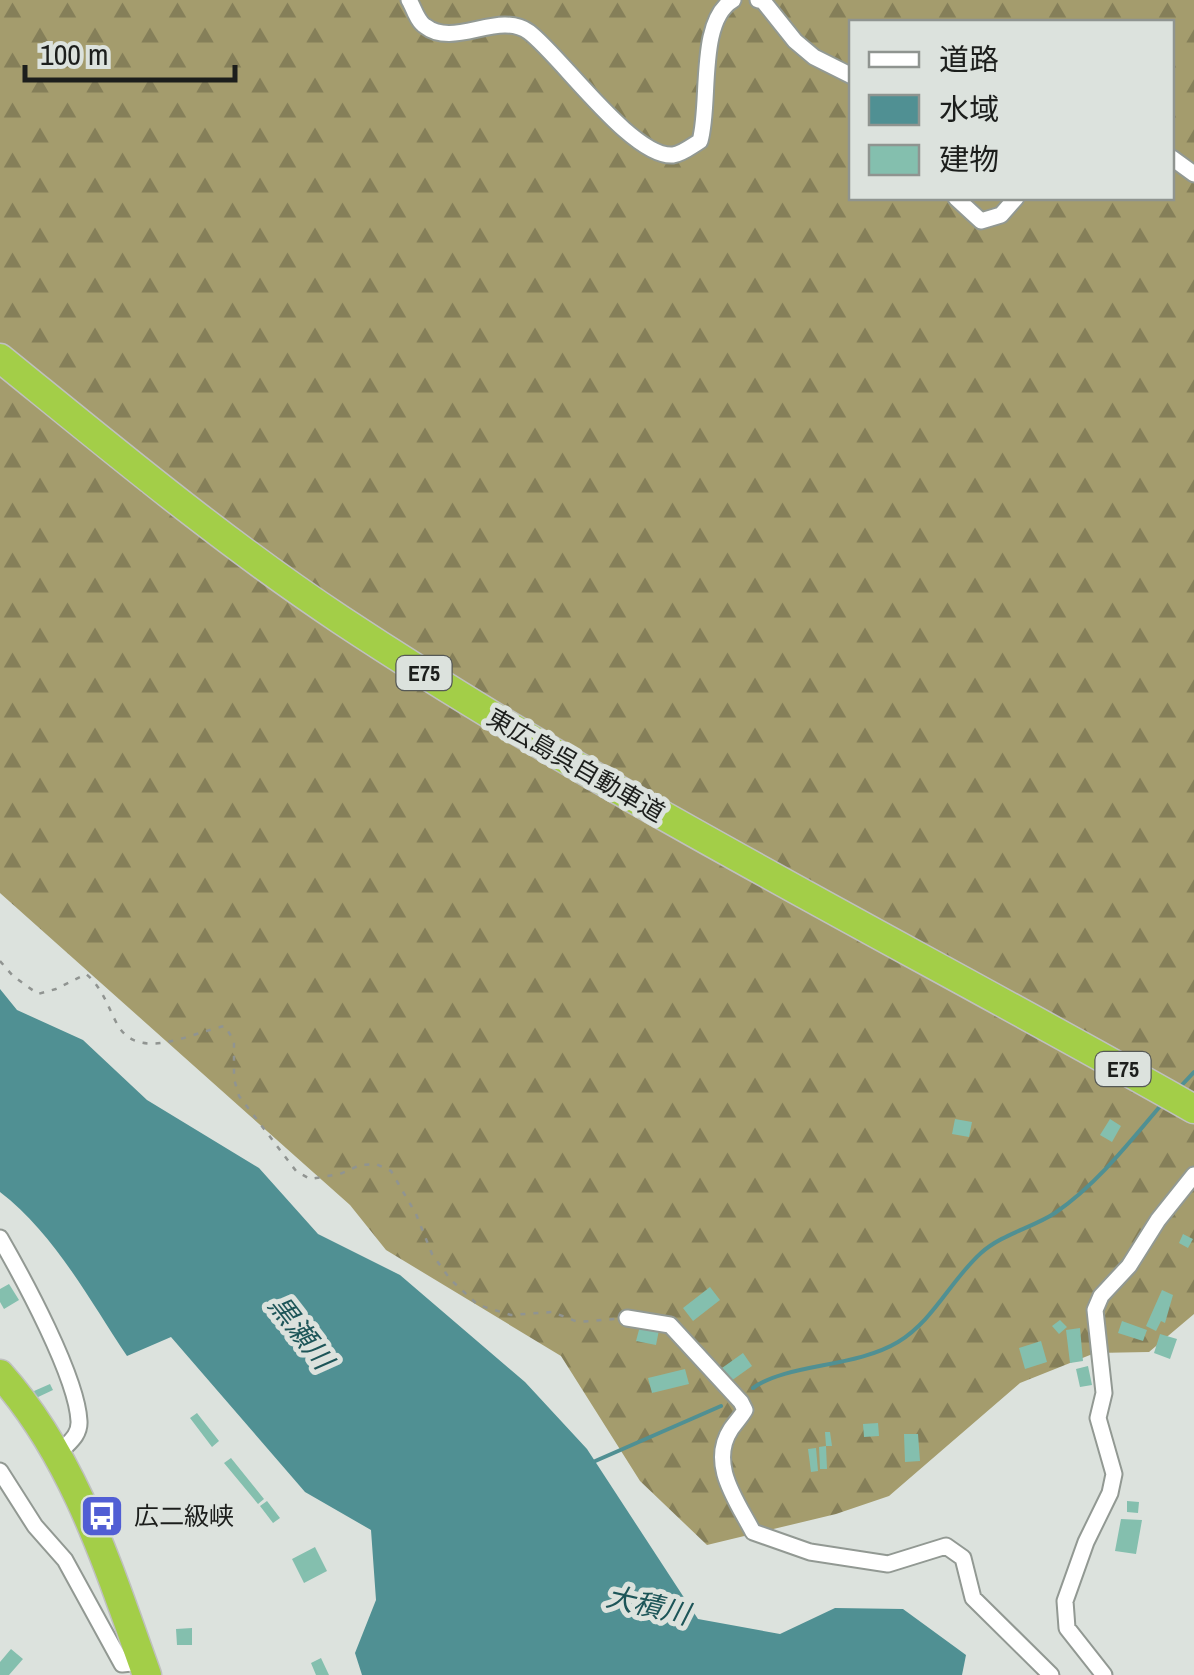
<svg xmlns="http://www.w3.org/2000/svg" width="1194" height="1675" viewBox="0 0 1194 1675" font-family="'Archivo Narrow','Noto Sans JP',sans-serif">
	<defs>
		<pattern id="forest-firs" width="22" height="20" patternUnits="userSpaceOnUse" patternTransform="scale(2.5)"><rect width="22" height="20" fill="#a49c6d"/><path d="M5 1l3.5 6h-7zM16 11l3.5 6h-7z" fill="#857f59"/></pattern>
	</defs>
	<rect width="100%" height="100%" fill="#dce2dd"/>
	<path fill="url(#forest-firs)" fill-rule="evenodd" d="M0 0H1194V1314L1149 1352 1095 1353 1020 1383 889 1496 836 1514 707 1545 640 1481 561 1356 386 1250 350 1205 0 893ZM852 22H1172V198H852Z"/>
	<path fill="#509093" d="M0 989 17 1010 83 1040 147 1100 259 1168 318 1234 400 1275 525 1382 587 1449 698 1619 780 1634 835 1608 903 1609 966 1655 962 1675H362L355 1653 376 1600 371 1530 305 1492 171 1337 127 1356C90 1301 54 1233 0 1192Z"/>
	<g fill="none" stroke-linecap="round" stroke-linejoin="round">
		<path stroke="#509093" stroke-width="4" d="M1180 1087 1194 1072
			M753 1388C788 1363 855 1368 898 1342 934 1320 950 1281 981 1253 1002 1234 1032 1228 1055 1213 1097 1184 1129 1143 1162 1104
			M593 1462 721 1406"/>
	</g>
	<path fill="#84bfae" d="M955 1119 972 1122 969 1137 952 1134Z
		M1110 1119 1121 1126 1112 1142 1100 1135Z
		M1183 1234 1193 1239 1188 1248 1179 1243Z
		M9 1284 19 1300 4 1309 0 1302V1289Z
		M710 1287 720 1300 693 1321 683 1308Z
		M1162 1290 1173 1295 1165 1323 1161 1321 1156 1331 1146 1326Z
		M1060 1320 1067 1327 1059 1334 1052 1326Z
		M1122 1321 1147 1330 1143 1341 1118 1333Z
		M640 1326 659 1330 656 1345 636 1341Z
		M1080 1328 1083 1361 1070 1363 1066 1330Z
		M1160 1334 1177 1339 1170 1359 1154 1353Z
		M1041 1341 1047 1362 1025 1369 1019 1348Z
		M743 1353 752 1366 731 1381 722 1368Z
		M1088 1366 1092 1385 1080 1387 1076 1369Z
		M685 1369 689 1384 652 1393 648 1378Z
		M50 1384 53 1390 36 1398 34 1391Z
		M197 1413 219 1441 212 1447 190 1418Z
		M878 1423 879 1436 864 1437 863 1424Z
		M825 1432H830L832 1446H826L827 1469H820L819 1447 826 1446Z
		M904 1434H918L920 1461 905 1462Z
		M816 1448 818 1471 811 1472 808 1449Z
		M231 1458 264 1499 258 1504 224 1463Z
		M267 1501 280 1518 273 1523 260 1506Z
		M1127 1501 1139 1502 1138 1513 1127 1512Z
		M1121 1519 1142 1520 1136 1554 1115 1551Z
		M315 1547 327 1571 304 1583 292 1559Z
		M192 1628V1645H177L176 1629Z
		M11 1649 23 1659 9 1675H0V1662Z
		M321 1658 329 1675H316L311 1663Z"/>
	<g fill="none" stroke-linecap="round" stroke-linejoin="round">
		<g stroke="#929993" stroke-width="19">
			<path id="street" d="M409 0C414 8 417 21 425 26 454 49 499 10 529 32 561 56 632 158 673 155 682 154 693 145 700 141 711 103 697 21 733 0
				M758 0 763 1 795 41 814 57 852 76
				M1172 158 1194 174
				M956 198 981 221 1001 215 1016 198
				M0 1238C23 1278 77 1377 79 1421 80 1436 68 1443 59 1453
				M627 1318 670 1325 741 1402 745 1410C741 1417 735 1423 731 1429 708 1464 737 1501 753 1532L810 1552 888 1564 946 1546 963 1558 973 1598 1051 1675
				M0 1471 35 1526 65 1560 122 1664 142 1662
				M1104 1675 1067 1628 1065 1601 1086 1542 1110 1493 1114 1474 1098 1418 1104 1393 1095 1310 1101 1296 1129 1266 1158 1220 1194 1175"/>
		</g>
		<g stroke="#bfc0bf" stroke-width="31">
			<path id="highway" d="M0 358C111 448 222 541 341 620 615 801 909 947 1194 1109
				M0 1374C76 1459 109 1570 147 1675"/>
		</g>
		<path stroke="#909491" stroke-width="2.5" stroke-dasharray="5 8" stroke-linecap="butt" d="M0 961 13 976 38 994 56 989 86 974C101 986 107 1004 116 1022 137 1064 190 1033 225 1026L234 1041V1079L239 1096 296 1171 310 1179 340 1174 360 1165 376 1164 391 1171 416 1214 432 1254 450 1279 478 1305 511 1315 552 1312 578 1322 615 1319"/>
		<use href="#street" stroke="#fff" stroke-width="15"/>
		<use href="#highway" stroke="#a3ce48" stroke-width="28"/>
	</g>
	<defs>
		<g id="bus-square" transform="scale(2.25)"><rect x="-9" y="-9" width="18" height="18" rx="4" fill="#515ed4" stroke="#dce2dd"/><path d="M-5-6H5V4H4V6H2V4H-2V6H-4V4H-5ZM-3.5-4V0h7V-4ZM-3.5 1.2v1.5H-2V1.2ZM2 1.2v1.5H3.5V1.2Z" fill="#fff"/></g>
	</defs>
	<g fill-rule="evenodd">
		<use href="#bus-square" x="102" y="1516"/>
	</g>
	<g text-anchor="middle" stroke-width="10" stroke-linejoin="round" paint-order="stroke">
		<g fill="#dce2dd" stroke="#565956" stroke-width="2.5">
			<rect x="396.5" y="656" width="55" height="34" rx="8"/>
			<rect x="1095.5" y="1052" width="55" height="34" rx="8"/>
		</g>
		<g font-size="22" font-weight="bold" fill="#1c1e1c">
			<text x="424" y="681">E75</text>
			<text x="1123" y="1077">E75</text>
		</g>
		<g font-size="25" fill="#1c1e1c" stroke="#dce2dd">
			<text transform="translate(576 765) rotate(30)" y="9">東広島呉自動車道</text>
		</g>
		<g font-size="25" fill="#1c1e1c" stroke="#dce2dd" text-anchor="start">
			<text x="134" y="1525">広二級峡</text>
		</g>
		<g font-size="28" font-style="italic" fill="#1d5558" stroke="#dce2dd">
			<text transform="translate(301 1332) rotate(52)" y="10">黒瀬川</text>
			<text transform="translate(648 1605) rotate(13)" y="10">大積川</text>
		</g>
	</g>
	<rect x="849" y="20" width="325" height="180" fill="#dce2dd" stroke="#8f9490" stroke-width="2.5"/>
	<rect x="869" y="52" width="50" height="15" fill="#ffffff" stroke="#8f9490" stroke-width="2.5"/>
	<text x="939" y="70" font-size="30" fill="#1c1e1c">道路</text>
	<rect x="869" y="95" width="50" height="30" fill="#509093" stroke="#8f9490" stroke-width="2.5"/>
	<text x="939" y="120" font-size="30" fill="#1c1e1c">水域</text>
	<rect x="869" y="145" width="50" height="30" fill="#84bfae" stroke="#8f9490" stroke-width="2.5"/>
	<text x="939" y="170" font-size="30" fill="#1c1e1c">建物</text>
	<path d="M25 65v15h210v-15" fill="none" stroke="#1c1e1c" stroke-width="5"/>
	<text x="40" y="65" font-size="30" fill="#1c1e1c" stroke="#dce2dd" stroke-width="8" paint-order="stroke">100 m</text>
</svg>
